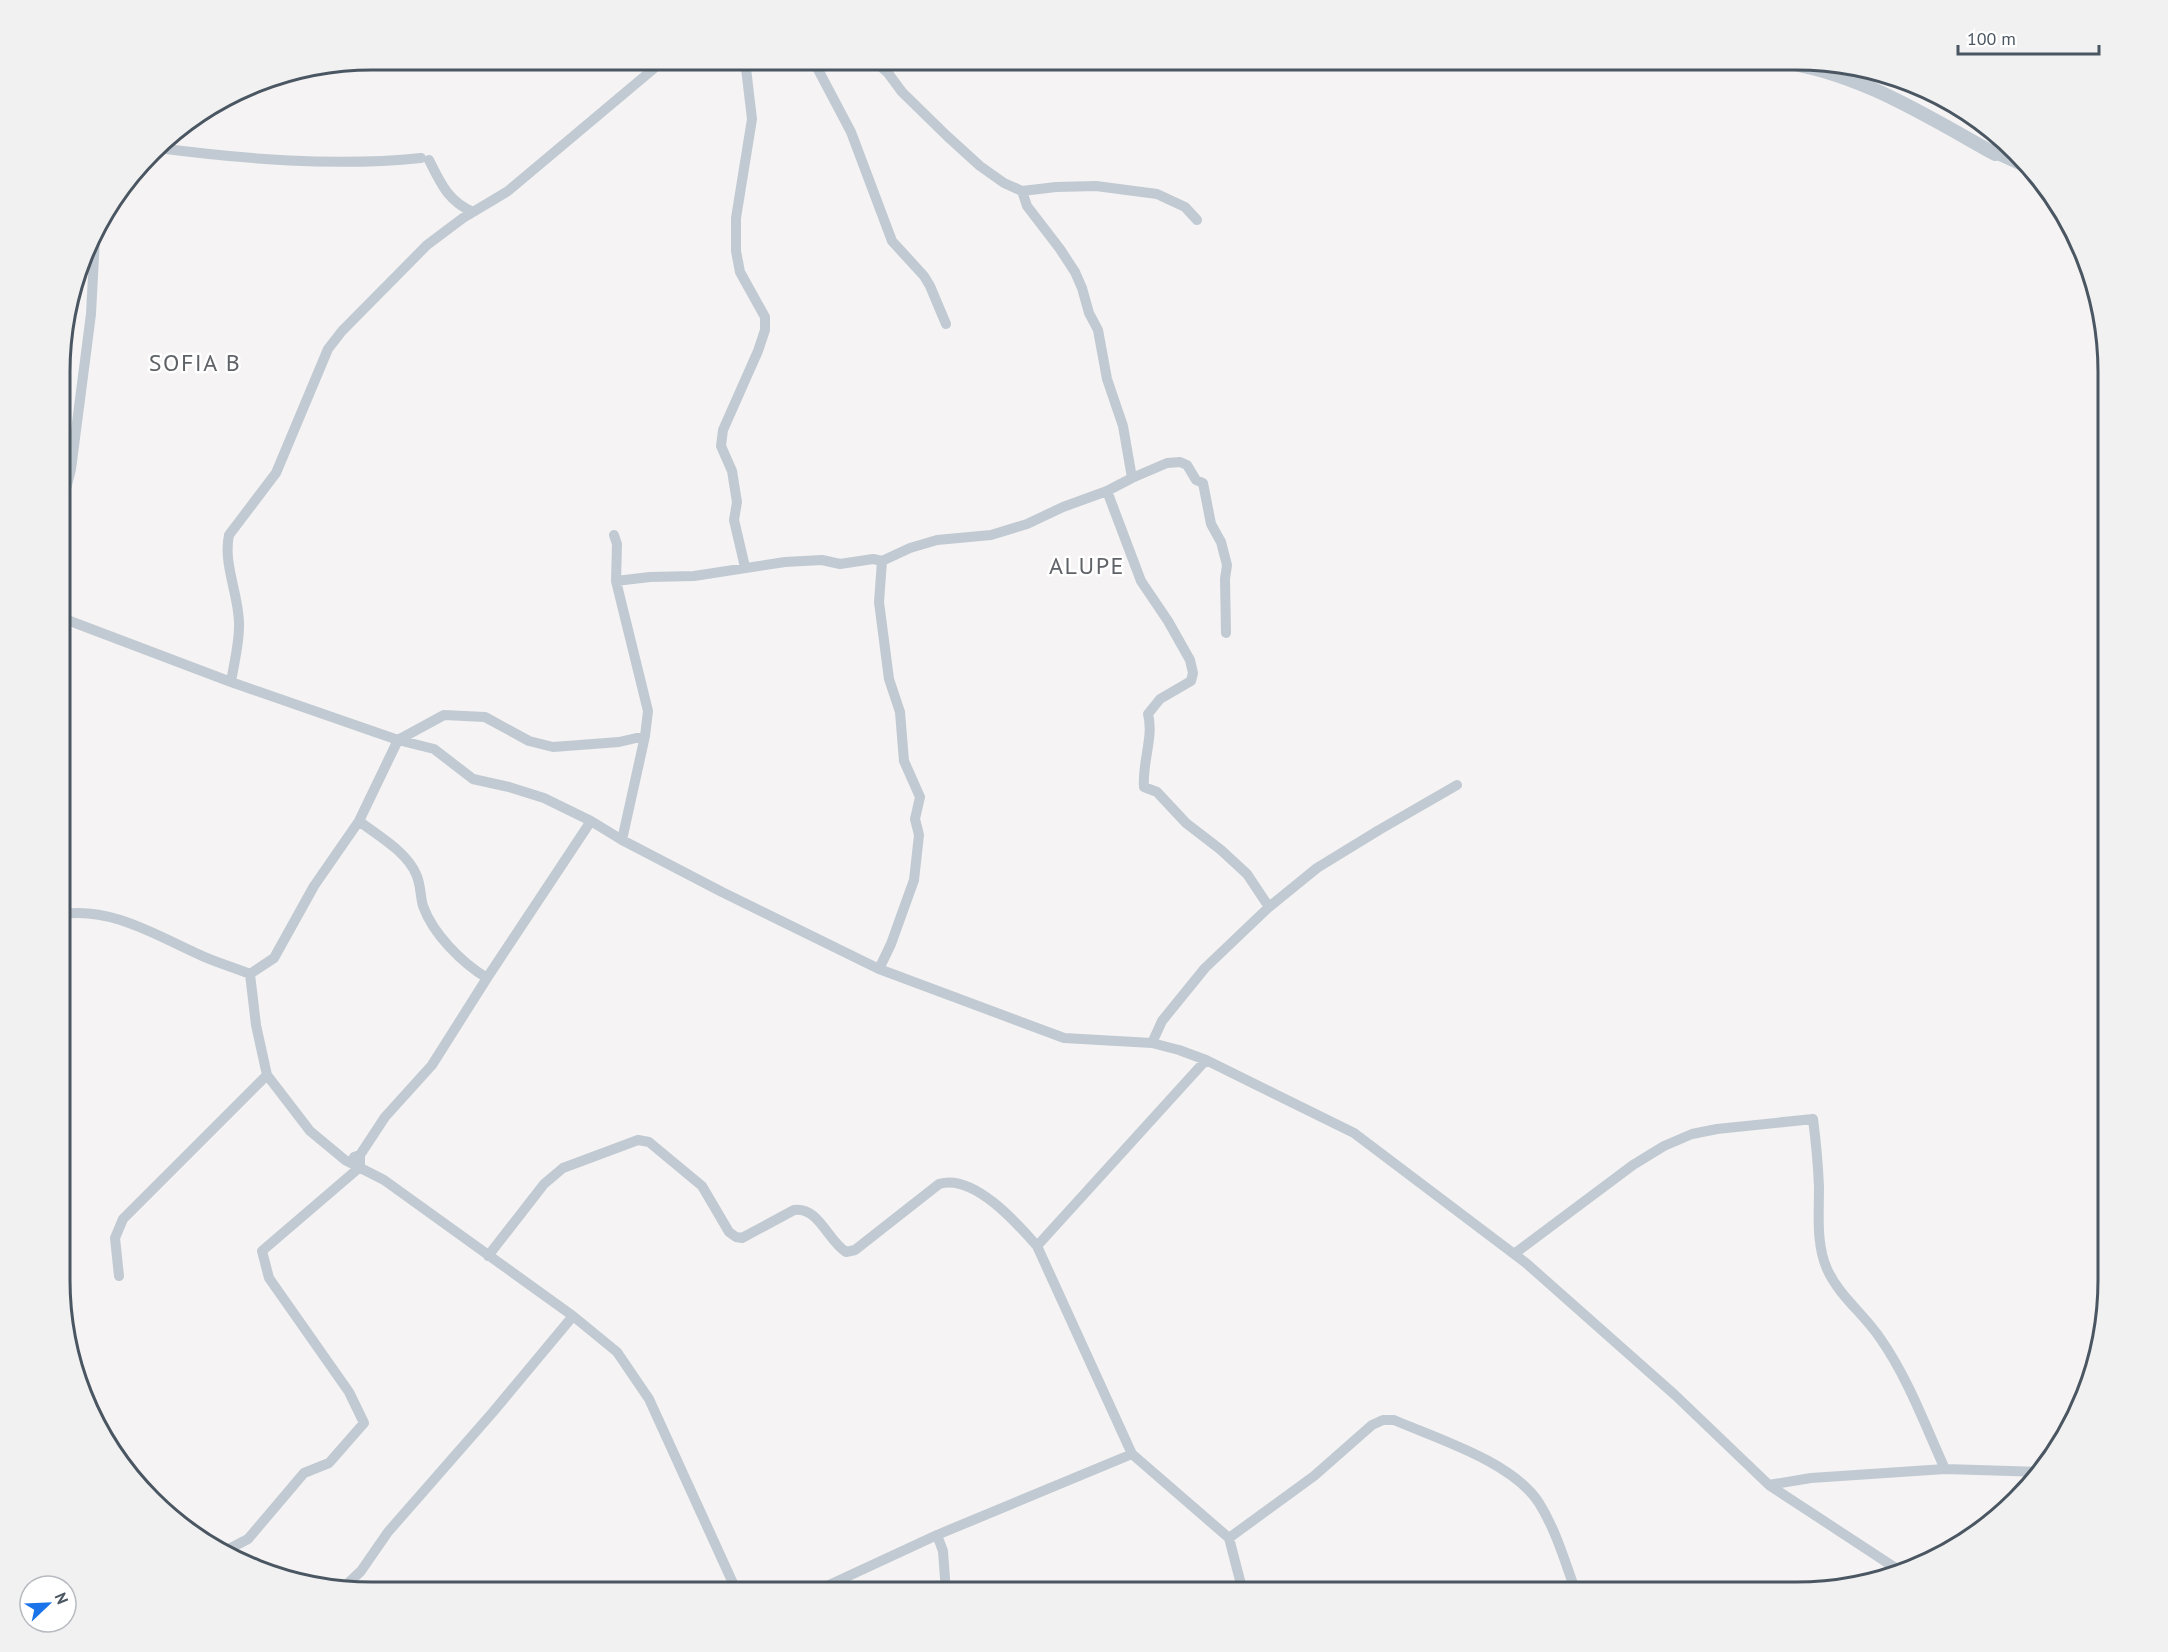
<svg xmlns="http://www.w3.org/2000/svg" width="2168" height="1652" viewBox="0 0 2168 1652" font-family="'PT Sans',sans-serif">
	<rect width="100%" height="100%" fill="#f5f3f3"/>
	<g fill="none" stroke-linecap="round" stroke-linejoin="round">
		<path stroke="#c1cad2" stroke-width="10" d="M813 60 851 132 892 241 924 276 930 286 946 324
			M873 60 888 73 902 92 947 136 980 166 1004 183 1022 191 1056 187 1096 186 1157 194 1185 207 1197 220
			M158 148C244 159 334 167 421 158
			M1995 154 2024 167
			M429 160C441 184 448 201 473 212
			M1022 191 1027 206 1060 249 1075 272 1082 288 1089 313 1098 330 1107 379 1123 426 1132 478
			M1107 491 1141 581 1168 621 1190 660 1193 673 1191 681 1160 699 1148 714C1154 737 1142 762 1144 787L1157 792 1186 823 1221 850 1247 874 1269 907
			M62 505 71 469 91 314 95 237
			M614 535 617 544 616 581 648 711 645 736 622 840
			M745 567 734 520 737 502 732 471 721 446 723 430 758 351 765 330V317L740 272 736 251V218L752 119 745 60
			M616 581 650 577 694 576 785 562 822 560 840 564 873 559 882 561 910 548 937 540 991 535 1027 524 1063 507 1107 491 1132 478 1167 463 1180 462 1187 465 1196 480 1203 483 1211 524 1221 542 1227 565 1225 579 1226 633
			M62 618 231 682 398 740 434 749 473 779 509 787 544 798 591 821 622 840 722 892 879 969 1064 1038 1152 1043 1179 1050 1206 1060 1354 1133 1526 1263 1675 1395 1769 1485 1900 1571
			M231 682C234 663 240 641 239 622 238 592 223 564 229 535L276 473 328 349 342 331 427 245 463 218 508 191 664 60
			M359 821C378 836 406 851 416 874 421 884 420 896 423 906 433 934 462 963 487 978
			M62 914C111 907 154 934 198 954 214 962 233 967 250 974L256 1025 267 1075 310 1131 345 1160 384 1180 573 1316 617 1352 649 1399 737 1592
			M879 969 891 944 914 880 919 835 915 819 920 797 904 761 900 712 889 679 879 602 882 561
			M250 974 274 958 314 886 359 821 398 740 444 715 485 717 529 741 553 747 619 742 645 736
			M1152 1043 1162 1021 1205 968 1269 907 1317 868 1379 830 1457 785
			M354 1157 360 1155 385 1117 432 1065 487 978 591 821
			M1037 1246 1206 1060
			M1514 1254 1633 1165 1664 1146 1692 1134 1717 1129 1813 1119C1816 1142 1818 1164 1819 1187 1819 1214 1816 1244 1827 1269 1839 1296 1864 1314 1880 1338 1908 1378 1925 1425 1945 1469
			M488 1256 544 1184 563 1168 638 1140 649 1142 702 1186 729 1232 736 1237 742 1238 794 1210C818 1206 828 1241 846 1252L855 1250 939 1184C973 1173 1017 1223 1037 1246L1132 1454
			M119 1276 115 1238 123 1219 267 1075
			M1769 1485 1811 1478 1945 1469 2039 1472
			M937 1535 943 1551 946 1592
			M1229 1538 1314 1476 1372 1425 1383 1420H1394C1438 1439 1513 1462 1539 1503 1556 1530 1565 1562 1576 1592
			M225 1551 248 1539 304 1473 329 1463 364 1423 349 1392 269 1278 262 1251 360 1167V1155
			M342 1589 361 1571 388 1532 493 1412 573 1316
			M814 1592 937 1535 1132 1454 1229 1538 1243 1592"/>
		<path stroke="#c1cad2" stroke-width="14" d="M1775 61C1855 70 1925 115 1995 154L2002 138"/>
	</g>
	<g text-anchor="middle" stroke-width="5" stroke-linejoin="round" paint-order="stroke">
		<g font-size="24" letter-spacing="1.5" fill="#5f6368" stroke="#fff">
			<text x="195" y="371">SOFIA B</text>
			<text x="1087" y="574">ALUPE</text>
		</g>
	</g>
	<path d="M0 0H2168V1652H0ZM372 70H1796A302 302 0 0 1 2098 372V1280A302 302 0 0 1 1796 1582H372A302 302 0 0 1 70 1280V372A302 302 0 0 1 372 70Z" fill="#f1f1f2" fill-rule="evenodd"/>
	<path fill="none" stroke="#4a5661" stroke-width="3" d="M372 70H1796A302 302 0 0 1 2098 372V1280A302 302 0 0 1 1796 1582H372A302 302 0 0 1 70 1280V372A302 302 0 0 1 372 70Z"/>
	<g transform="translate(48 1604) rotate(67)"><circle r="28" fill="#ffffff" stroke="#b7bbc0" stroke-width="1.5"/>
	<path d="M0-4.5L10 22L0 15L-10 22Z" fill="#1a73e8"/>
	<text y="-9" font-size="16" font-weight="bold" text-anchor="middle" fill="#4a5661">N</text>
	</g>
	<path d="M1958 45v9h141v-9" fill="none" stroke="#4a5661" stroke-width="3"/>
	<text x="1967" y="45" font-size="18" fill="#4a5661" stroke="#ffffff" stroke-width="4.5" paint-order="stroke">100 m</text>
</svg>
